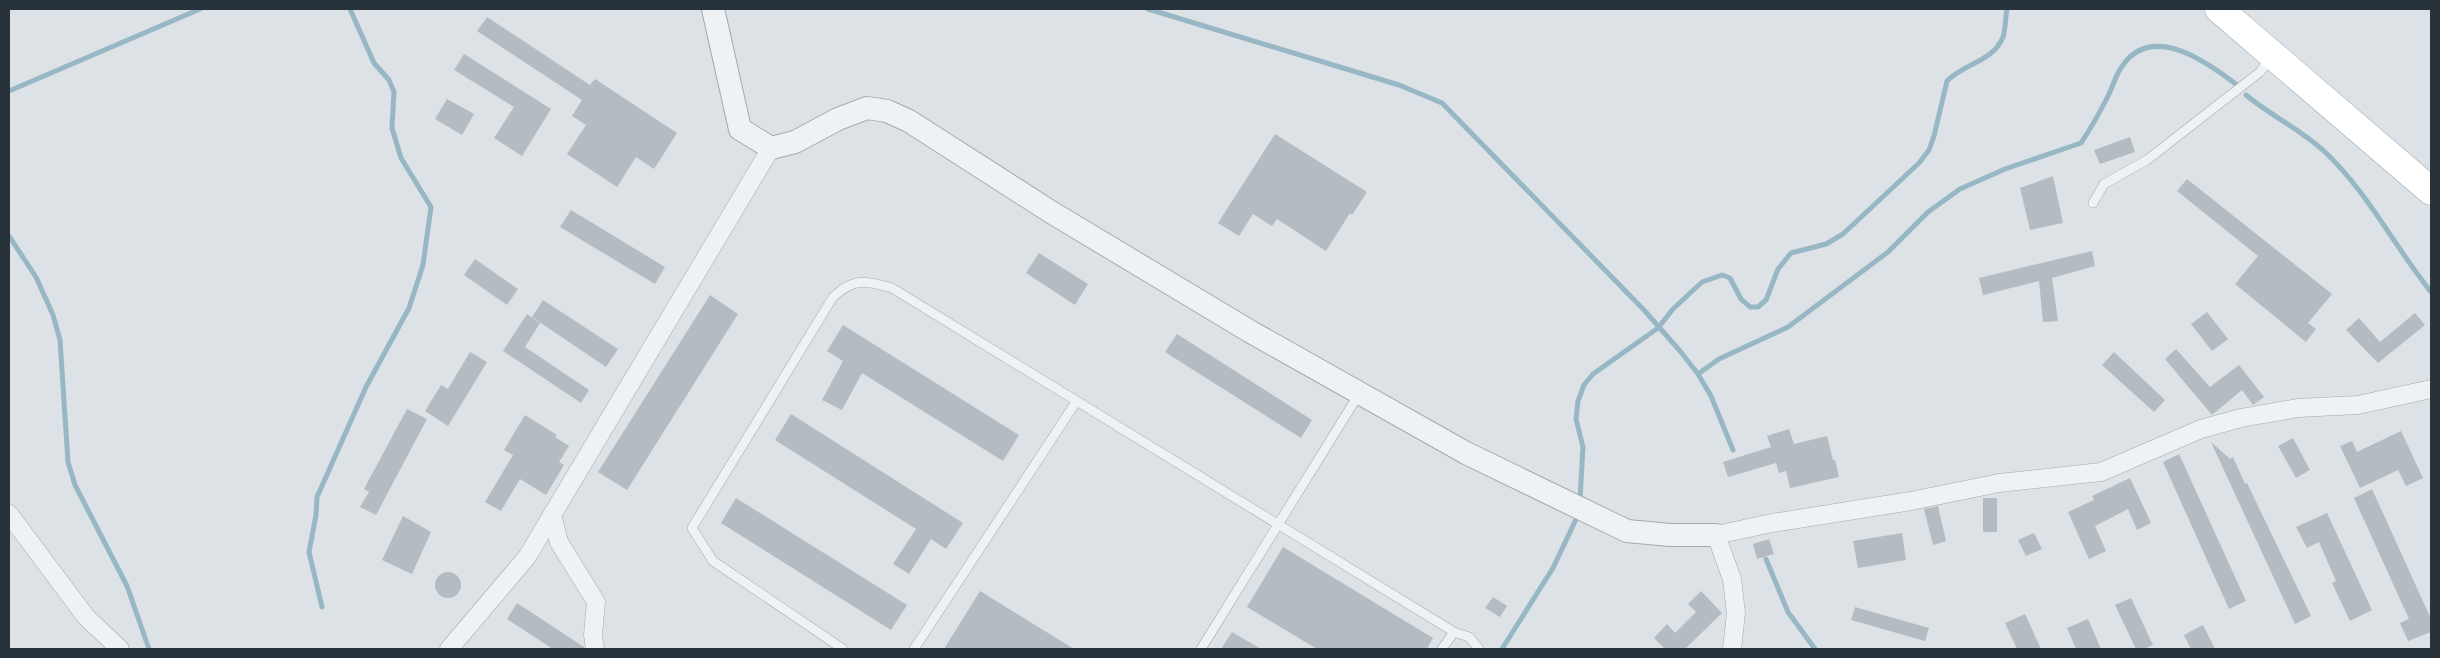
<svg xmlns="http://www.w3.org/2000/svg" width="2440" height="658" viewBox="0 0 2440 658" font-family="'Asap Condensed',sans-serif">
	<rect width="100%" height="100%" fill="#dce2e6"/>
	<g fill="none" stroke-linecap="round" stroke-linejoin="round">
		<path stroke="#98b7c5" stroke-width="5" d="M1148 9 1399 85 1442 103 1644 310 1680 351 1698 374 1711 396 1733 450
			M9 91 200 9
			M2246 95C2271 116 2302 130 2326 153 2368 193 2395 247 2431 292
			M9 236 36 277 53 315 60 340 68 462 75 485 127 586 149 649
			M1698 374 1719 359 1788 327 1888 252 1928 212 1960 189 2005 169 2081 143C2091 128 2100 112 2108 96 2113 86 2116 74 2123 65 2153 23 2207 62 2237 85
			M1580 499 1583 447 1576 419 1578 401 1584 385 1593 374 1658 328 1673 309 1702 282 1722 275 1730 278 1741 299 1750 307H1758L1766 300 1778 269 1791 253 1826 244 1843 234 1919 163 1929 150 1934 136 1947 81C1964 63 1993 62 2003 37 2006 28 2005 18 2007 9
			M1766 559 1788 612 1815 649
			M322 607 309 552 316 515 317 497 366 387 409 308 423 265 431 207 401 158 392 128 394 92 389 80 374 63 350 9
			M1502 649 1553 568 1578 515"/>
	</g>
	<path fill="#b4bcc2" d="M487 17 590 85 595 79 677 133 654 169 636 157 617 187 567 154 586 125 572 116 582 100 477 31Z
		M464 54 551 109 522 156 494 138 514 107 454 70Z
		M447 99 474 114 462 135 435 119Z
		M1275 134 1367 192 1352 215 1350 213 1326 251 1277 219 1272 226 1253 214 1239 236 1218 223Z
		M2130 137 2135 152 2100 164 2094 150Z
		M2053 176 2063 223 2030 230 2020 188Z
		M2187 179 2332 294 2308 323 2316 329 2306 342 2235 284 2258 256 2177 191Z
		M571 210 665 267 655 284 560 227Z
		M2092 251 2095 266 2052 278 2058 321 2043 322 2039 281 1983 295 1979 278Z
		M1039 253 1088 284 1075 305 1026 273Z
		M475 259 518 289 507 305 464 275Z
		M710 295 738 314 627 490 598 472Z
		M543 300 618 349 606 367 532 317Z
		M2207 312 2228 339 2212 351 2191 324Z
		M2415 313 2425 325 2378 363 2346 330 2359 318 2380 342Z
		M527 314 540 323 525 347 589 390 581 403 503 351Z
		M843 325 1019 435 1003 461 862 373 842 410 822 400 843 361 827 351Z
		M1177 334 1312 420 1301 438 1165 352Z
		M2176 349 2210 387 2239 365 2264 397 2253 405 2242 390 2212 415 2165 359Z
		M470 352 487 362 448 426 425 411 441 385 448 389Z
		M2114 352 2165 400 2154 412 2102 365Z
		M407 409 427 419 376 515 360 507 369 492 364 489Z
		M791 414 963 523 946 549 931 539 909 574 893 564 916 529 775 440Z
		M525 415 557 435 555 437 569 446 559 462 564 465 546 495 520 479 501 511 485 502 513 455 504 450Z
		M1789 429 1794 444 1827 436 1833 460H1835L1839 477 1790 488 1786 471 1779 473 1776 463 1728 477 1723 462 1771 447 1767 436Z
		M2401 431 2423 478 2406 486 2398 470 2360 488 2340 446 2352 441 2357 452Z
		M2293 438 2310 470 2296 478 2278 446Z
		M2211 442 2230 459 2233 457 2245 484 2247 483 2311 616 2295 624Z
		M2179 454 2246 601 2229 609 2163 462Z
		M2130 478 2151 523 2137 530 2128 509 2095 526 2106 551 2089 559 2068 512 2094 500 2092 496Z
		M2372 489 2431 619V632L2408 641 2400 623 2409 619 2354 498Z
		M736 498 907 605 891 630 721 523Z
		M1983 498H1997V532H1983Z
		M1938 506 1946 541 1933 545 1924 509Z
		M2327 513 2372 610 2350 621 2332 583 2336 581 2319 542 2307 548 2296 527Z
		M403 516 431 532 412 574 382 560Z
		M1902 533 1906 560 1858 568 1853 541Z
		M2034 533 2042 549 2026 556 2018 540Z
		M1769 539 1774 554 1757 559 1753 544Z
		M1283 547 1433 638 1427 649H1317L1247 607Z
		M435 585a13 13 0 1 1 26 0a13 13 0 1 1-26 0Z
		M980 591 1074 649H944Z
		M1701 591 1722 613 1685 649H1665L1654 638 1667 624 1675 633 1696 612 1688 604Z
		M1493 597 1507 606 1500 617 1485 608Z
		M2131 598 2153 645 2144 649H2136L2115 605Z
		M517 603 584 647V649H553L507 619Z
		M1855 607 1929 628 1925 641 1851 620Z
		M2025 614 2041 649H2017L2005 623Z
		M2088 619 2101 649H2076L2067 628Z
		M2203 625 2215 649H2191L2184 635Z
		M1232 632 1261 649H1221Z"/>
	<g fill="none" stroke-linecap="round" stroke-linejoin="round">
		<g stroke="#a2aaaf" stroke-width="10">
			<path id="service" d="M2093 203 2104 184 2147 160 2260 72 2271 57
				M843 649 713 561 692 528 833 297C855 277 865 281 892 288L1454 632 1469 637 1479 649
				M914 649 1076 402
				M1201 649 1359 394
				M1442 649 1454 632"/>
		</g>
		<g stroke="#a2aaaf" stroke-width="19">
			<path id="minor" d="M9 514 86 617 120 649
				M552 515 559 542 596 602 593 635 595 649
				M449 649 527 557 771 148
				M1732 649 1736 613 1732 579 1716 535 1772 523 1911 501 1999 483 2101 472 2201 429 2241 418 2298 408 2358 405 2431 389"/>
		</g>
		<g stroke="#a2aaaf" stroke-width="24">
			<path id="tertiary" d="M713 9 740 129 771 148 795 142 838 119 867 108 887 111 909 121 1051 212 1251 332 1466 453 1627 531 1670 535H1716"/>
		</g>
		<g stroke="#9ca9b1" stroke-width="29">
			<path id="primary" d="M2219 9 2431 191"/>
		</g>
		<use href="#service" stroke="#eff2f4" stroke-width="9"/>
		<use href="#minor" stroke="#eff2f4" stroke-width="18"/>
		<use href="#tertiary" stroke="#eff2f4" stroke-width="22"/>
		<use href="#primary" stroke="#fff" stroke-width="28"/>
	</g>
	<rect width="2440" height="658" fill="none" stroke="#27323b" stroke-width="20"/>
</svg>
